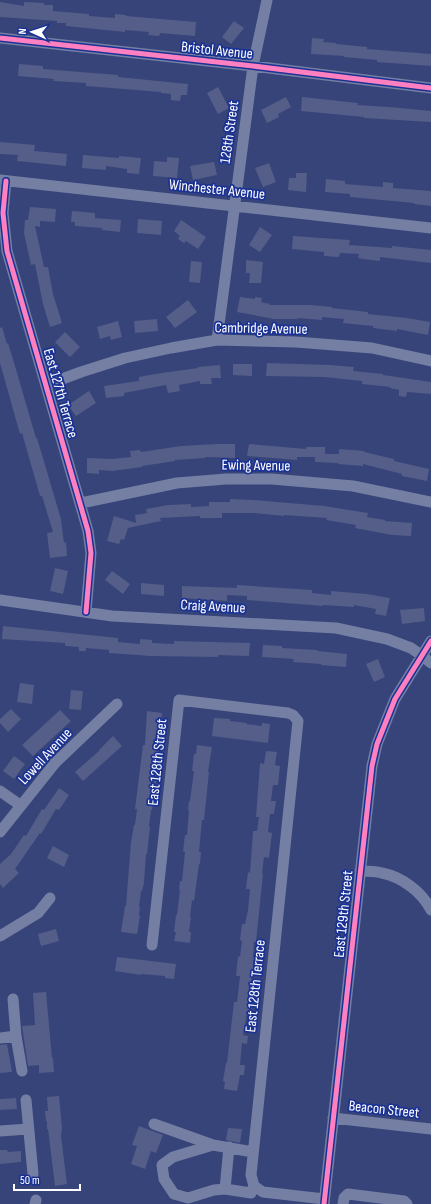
<svg xmlns="http://www.w3.org/2000/svg" width="431" height="1204" viewBox="0 0 431 1204" font-family="'Sofia Sans Condensed',sans-serif">
	<rect width="100%" height="100%" fill="#374479"/>
	<path fill="#545e88" d="M0 2 24 6V2L44 3V5H53V11L89 14V16L115 18V14L126 15V16L196 22 195 36 160 33 159 36 148 35 149 32 125 30V32L66 26V23H57V21L0 17Z
		M234 21 244 28 231 44 222 37Z
		M312 38 324 39 323 42 336 43V44L367 47V49L431 54V66L377 62V60L344 57V56L311 54Z
		M19 64 43 66V69L118 75V77L188 84 187 95H181L180 101 171 100V94L161 93V92L86 86V83L53 81 54 79 18 76Z
		M218 87 229 108 218 114 207 93Z
		M286 97 291 107 278 114 279 117 267 123 261 110Z
		M302 97 358 103 357 105 389 107 431 111V122L364 118V117L301 111Z
		M0 142 35 145 34 151 67 154 66 166 17 161 18 155 0 154Z
		M83 155 119 158V156L141 158 139 174 127 173V169L106 166V170L82 168Z
		M167 157 179 158 177 178 153 176 154 161 167 162Z
		M214 162 217 175 193 180 190 166Z
		M269 163 276 182 263 187 255 168Z
		M296 173H307L306 192 288 190 289 178H296Z
		M326 179 345 181V184L383 187V182L393 183V188L431 191V206L414 204V203L350 197V194L325 192Z
		M30 207 56 209 55 222 40 221V227L35 226 44 267H48L53 294 62 323 50 327 43 304 35 264 31 265 24 233 25 220H28Z
		M72 211 95 213V218L121 220 120 232 102 230V228L75 226V222H71Z
		M138 219 162 221 161 235 137 233Z
		M181 220 206 237 198 249 186 241 184 243 178 239 180 236 174 231Z
		M260 227 272 235 260 252 249 245Z
		M293 236 350 240 349 245 392 248V246L431 250V263L380 257V261L363 259 358 258 359 254 340 253 339 257 324 256V252L292 249Z
		M246 260 263 262 261 283H249L250 273H246Z
		M191 261 202 262 200 283 189 282Z
		M240 297 255 299V297L262 298 261 302 270 304 269 305H311L332 307V308L368 312V314L407 318 430 322 428 335 397 329V331L373 328V326L343 323 344 319 322 317V320L298 318V319H274L237 312Z
		M188 300 197 312 175 328 166 317Z
		M157 319 158 331 135 333 134 321Z
		M118 321 122 337 111 340 110 336 100 339 97 327Z
		M2 327 7 344 8 343 15 366 36 438H37L61 519 64 543 66 542 67 556 50 558 47 533 53 532 42 496H40L22 433 20 434 0 363V328Z
		M65 332 80 347 70 357 55 342Z
		M267 363 330 365 354 367 353 371 383 374V375L431 382V394L407 392 406 397 399 396V390L390 388V387L362 384V381L324 377 266 376Z
		M233 364H252V376L233 375Z
		M220 365 221 378H211L212 384H200V381L179 385 180 391 168 393 166 385 124 393V396L106 398 104 386 139 381V377L155 374 198 368V367Z
		M89 391 96 403 76 416 68 405Z
		M217 444H235V458L205 457V458L175 460V461L142 466V467L112 471 99 470V474L87 473V458L112 459 131 457 130 451 140 450 141 452 181 446Z
		M249 444 306 449V447H325V454H339V449L364 451V452L394 459V461L429 469 427 481 402 476V474L363 464V466L338 464V463L315 462V457H297V460L247 456Z
		M230 499 253 500 324 506 368 513 367 517 385 520V521L412 523 411 536 392 535 355 528 356 525 326 520 327 518 284 515V516L254 513H222V518H200V516L160 518 161 521 128 528 124 540 121 539 119 544 107 541 114 516 136 523 135 515 147 513 146 509 168 505 191 504V507L209 506V502H230Z
		M55 568 68 571 63 594 50 591Z
		M112 571 130 584 123 594 105 580Z
		M141 583 164 585V596L141 594Z
		M237 585 312 590V593L331 595V591L367 594 390 598 386 616 375 614 376 609 354 605V607L323 605V606L247 600V596L227 595V601L182 598V586L237 588Z
		M424 608 425 621 402 624 400 610Z
		M3 626 118 638V642L140 644V639L152 640V643L174 644V641L250 643 249 656 218 655V657L151 656 109 653V650L86 648V651H79V647L65 646V643L2 639Z
		M263 645 282 646V648L317 650V651L347 654 346 667 321 665V664L293 662 294 659 262 657Z
		M378 659 385 677 374 682 366 664Z
		M20 683 34 685 32 704 17 702Z
		M71 690 83 691 81 710 69 709Z
		M11 709 21 719 8 732 0 723V719Z
		M60 710 71 721 33 756 22 745Z
		M147 711 162 713 161 722H162L161 730H159L157 747H158V755H159L152 810H151L149 826 150 827 147 854H146L144 883 142 891H141L139 907H140L139 915 140 916 137 934 121 932 125 906H126L131 842 134 825H135L137 809H135L143 745H145Z
		M214 718 230 719V721L247 723 246 724 262 726V723L270 724 268 743 212 736Z
		M113 736 122 746 83 781 75 772 99 751V750Z
		M197 745 212 747 208 772H209L204 820H202L199 852H201L200 864H199L194 901 192 900 190 917H191L189 932H191L190 943 174 941 176 932H174L176 915H177L180 890H179L180 881H182L185 852 183 851 185 835H187L189 810H188L189 801H190L194 771H192L194 754H196Z
		M266 751 277 752 275 765 280 766 278 785H273L271 801H276L274 814H270L268 832 272 833 269 858 264 857 262 874H263L256 942H254L253 957 254 958 248 1003 253 1004 251 1013 247 1012 243 1035 248 1036 247 1044 242 1043 240 1065H245L244 1075H240L237 1091 224 1089 225 1082 223 1081 226 1063H227L234 1002H237L240 976H236L238 956 240 957 242 941 240 940 242 924H245L248 910 250 889H246L248 872 250 873 253 831H257L259 817H256L260 763 264 764Z
		M14 756 25 764 14 779 3 771Z
		M59 788 69 795 59 810 56 809 41 834 40 833 15 869 19 873 3 888 0 884V864L11 854 24 835 26 836 42 809 44 810Z
		M53 846 69 855 64 867 47 858Z
		M56 929 59 941 41 946 38 934Z
		M117 957 176 964 174 979 165 978V976L141 974V975L115 971Z
		M46 992 52 1058H53L54 1072 39 1073V1065L28 1066 22 1026 35 1025 33 993Z
		M7 1044 12 1072 0 1073V1045Z
		M59 1096 62 1128 61 1136 67 1184 55 1186 48 1129H47V1121H46L45 1111H48L47 1097Z
		M16 1098 17 1109 0 1110V1099Z
		M139 1126 163 1135 156 1153 151 1151 145 1169 131 1164 137 1146 132 1145Z
		M228 1128 242 1129 240 1143 226 1140Z
		M0 1150H7L8 1152 21 1151V1162L0 1164Z"/>
	<g fill="none" stroke-linecap="round" stroke-linejoin="round">
		<path stroke="#757fa4" stroke-width="11" d="M0 38 253 66 431 88
			M0 180 431 228
			M6 181 3 213 7 251 88 531 91 553 86 612
			M217 340 253 66 267 0
			M46 385 81 372 125 358 171 348 217 340 296 342 372 348 431 361
			M81 503 177 483 226 479H272L353 486 431 502
			M0 600 112 616 336 628 387 639 411 648 421 655 431 663
			M0 791 20 805
			M0 832 55 763 117 704
			M360 871C367 871 375 871 382 873 402 877 422 892 431 910
			M0 936 38 913 50 898
			M152 945 179 700 288 713 293 715 298 721 251 1175 254 1186 263 1192 324 1199
			M13 999 16 1036 22 1071
			M0 1038 16 1036
			M26 1100 33 1174
			M333 1118 431 1129
			M154 1124 213 1145 253 1152
			M0 1131 28 1129
			M213 1145 173 1157 162 1165 164 1179 174 1194 188 1198 214 1190 225 1189 251 1193 254 1186
			M225 1189 229 1147
			M35 1204 36 1200
			M324 1204 372 766 377 744 395 699 431 641
			M343 1204 344 1198 348 1194 404 1201 407 1204"/>
		<g stroke="#1b3295" stroke-width="8">
			<path id="cycleway" d="M0 38 253 66 431 88
				M6 181 3 213 7 251 88 531 91 553 86 612
				M324 1204 372 766 377 744 395 699 431 641"/>
		</g>
		<use href="#cycleway" stroke="#ff80c0" stroke-width="5"/>
	</g>
	<g text-anchor="middle" stroke-width="3.5" stroke-linejoin="round" paint-order="stroke">
		<g font-size="15" fill="#fff" stroke="#1b3295">
			<text transform="translate(217 50) rotate(6)" y="5">Bristol Avenue</text>
			<text transform="translate(229 132) rotate(-82)" y="5">128th Street</text>
			<text transform="translate(217 189) rotate(6)" y="5">Winchester Avenue</text>
			<text transform="translate(261 328) rotate(1)" y="5">Cambridge Avenue</text>
			<text transform="translate(61 393) rotate(74)" y="5">East 127th Terrace</text>
			<text transform="translate(256 465) rotate(1)" y="5">Ewing Avenue</text>
			<text transform="translate(213 606) rotate(3)" y="5">Craig Avenue</text>
			<text transform="translate(45 756) rotate(-47)" y="5">Lowell Avenue</text>
			<text transform="translate(157 762) rotate(-84)" y="5">East 128th Street</text>
			<text transform="translate(343 914) rotate(-84)" y="5">East 129th Street</text>
			<text transform="translate(255 986) rotate(-84)" y="5">East 128th Terrace</text>
			<text transform="translate(384 1109) rotate(6)" y="5">Beacon Street</text>
		</g>
	</g>
	<g transform="translate(32 32) rotate(273)" stroke="#1b3295" stroke-width="3" paint-order="stroke">
	<path d="M0-3L7 15L0 10L-7 15Z" fill="#ffffff"/>
	<text y="-6" font-size="11" font-weight="bold" text-anchor="middle" fill="#ffffff">N</text>
	</g>
	<path d="M14 1184v6h66v-6" fill="none" stroke="#ffffff" stroke-width="2"/>
	<text x="20" y="1184" font-size="12" fill="#ffffff" stroke="#1b3295" stroke-width="3" paint-order="stroke">50 m</text>
</svg>
